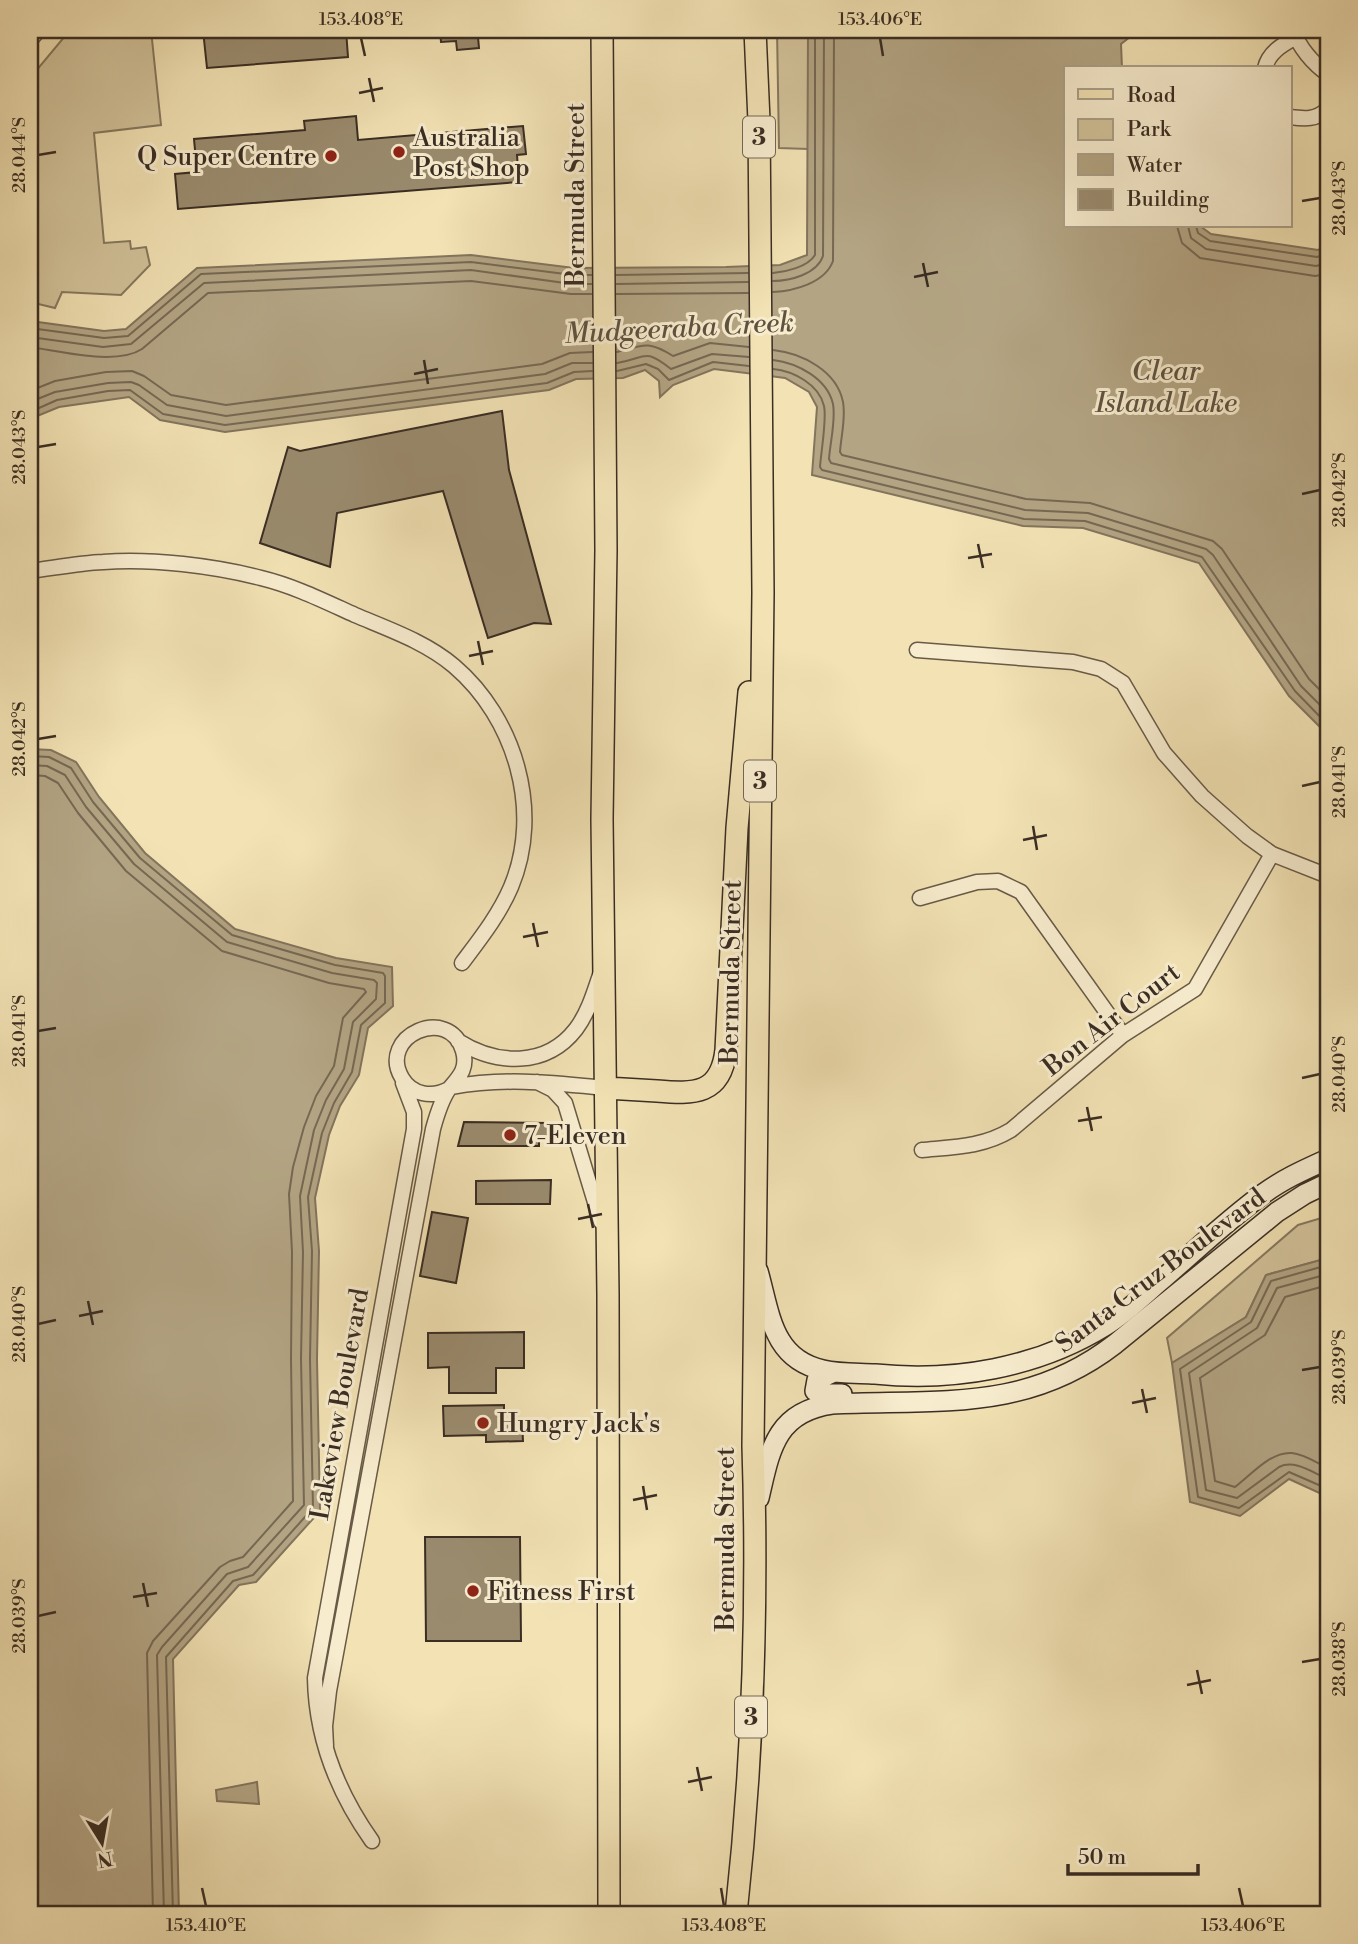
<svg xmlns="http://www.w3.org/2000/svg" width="1358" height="1944" viewBox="0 0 1358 1944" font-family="'Libre Bodoni',serif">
	<rect width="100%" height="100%" fill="#f2e2b4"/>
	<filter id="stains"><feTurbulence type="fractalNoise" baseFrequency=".00286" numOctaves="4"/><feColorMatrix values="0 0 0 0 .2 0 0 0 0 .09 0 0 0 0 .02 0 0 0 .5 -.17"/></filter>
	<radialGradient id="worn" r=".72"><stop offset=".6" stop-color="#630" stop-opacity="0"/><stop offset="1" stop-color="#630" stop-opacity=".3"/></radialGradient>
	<path fill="#d3c39b" stroke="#86785f" stroke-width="2" d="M70 30H151L161 125 94 133 104 243 130 241 131 249 146 247 150 265 121 295 62 292 55 308 30 302V78Z
		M777 30H808V149L779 148Z
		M1328 1216V1258L1266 1275 1246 1317 1172 1363 1167 1338 1298 1225Z"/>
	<path fill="#b3a483" stroke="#83745d" stroke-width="2" d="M808 30H1139L1121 44 1122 68H1066V226H1200L1211 234 1318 250 1328 245V735L1289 696 1199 563 1083 528 1023 526 812 475 817 407 809 392 785 378 714 369 673 385 660 397 659 381 645 370 623 378 576 379 549 390 225 432 160 420 129 397 59 407 30 419V321L104 331 126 329 197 268 471 255 574 268 726 267 780 265 807 255Z
		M30 749 51 750 76 762 99 797 145 853 235 929 336 958 392 967 393 1006 368 1028 359 1075 340 1106 329 1135 315 1198 319 1251 317 1359 320 1511 256 1582 239 1585 173 1659 179 1914H30Z
		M1328 1258V1497L1289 1479 1240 1516 1190 1502 1172 1363 1246 1317 1266 1275Z
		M257 1782 259 1804 217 1801 216 1790Z"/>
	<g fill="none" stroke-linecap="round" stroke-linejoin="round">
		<path stroke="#766853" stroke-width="2" d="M1177 226 1182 243 1200 258 1315 276 1328 274
			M1188 226 1191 238 1206 249 1316 266 1328 263
			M1196 226 1198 233 1210 241 1317 257 1328 253
			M773 273C785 272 808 267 815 255V30
			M616 275 748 273
			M773 281C790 281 817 274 823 256L824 30
			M616 284 748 282
			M773 292C794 291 825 283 833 261L834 30
			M616 294 748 293
			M30 328 104 338 128 336 201 274 471 262 573 275H592
			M30 337 103 347 131 344 204 283 471 270 572 284H592
			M30 347C60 351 116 366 142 349L208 293 471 281 571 294H592
			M773 350C802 353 837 371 843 402 846 418 841 436 840 452L842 455 1026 499 1090 503 1213 541 1222 549 1309 679 1328 698
			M617 352C643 345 648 340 673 356L710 343 749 347
			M773 360C797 363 827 378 833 404 836 420 830 443 829 459L831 463 1025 510 1088 513 1206 549 1213 555 1301 686 1328 713
			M617 363C647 358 643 347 671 369L712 354 749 357
			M773 369C793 371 819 384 824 406 827 419 821 452 820 467L822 470 1024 519 1085 521 1202 557 1295 691 1328 725
			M617 371 646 364 658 369 669 380 713 362 749 366
			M30 391 55 381 106 372 132 371 144 376 171 395 226 405 542 364 570 353 592 352
			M30 402 55 392 108 383 131 382 139 385 167 405 226 416 545 374 572 363H592
			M30 412 57 400 108 391 130 390 163 414 225 425 547 383 574 372 592 371
			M30 756 49 757 71 768 93 802 140 858 232 935 335 965 383 973 385 976V1003L361 1025 352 1072 334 1103 322 1133 308 1197 312 1251 310 1359 313 1508 253 1575 233 1581 166 1657 173 1914
			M30 765 47 766 65 775 86 807 134 864 227 942 332 973 374 980 377 983 376 999 353 1022 344 1069 326 1100 314 1130 300 1196 303 1252 301 1359 304 1505 248 1567 227 1574 162 1647 157 1655 164 1914
			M30 775 45 776 58 783 78 813 126 871 222 951 329 983 364 989 366 992 343 1018 334 1066 316 1096 304 1127 293 1167 289 1194 292 1252 291 1359 293 1501 243 1557 230 1561 220 1567 153 1641 147 1653 153 1914
			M1328 1265 1271 1281 1251 1322 1180 1369 1198 1497 1239 1508 1289 1472 1328 1489
			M1328 1274 1277 1288 1257 1328 1189 1373 1206 1490 1237 1498 1279 1467C1295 1459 1313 1473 1328 1479
			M1328 1285 1285 1297 1265 1335 1200 1378 1215 1481 1235 1487C1251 1475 1271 1451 1292 1453 1304 1454 1317 1463 1328 1468"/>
	</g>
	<path fill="#9a8b6e" stroke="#3a2d23" stroke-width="2" d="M203 30H346L348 57 207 68Z
		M440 30H481L482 37H478L479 48 457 50 456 41 441 42Z
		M356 116 358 140 523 126 526 154 517 155 519 182 178 209 175 174 197 172 194 139 305 130 304 121Z
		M502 411 509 470 551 624 534 623 488 638 443 491 337 513 330 567 260 543 288 447 300 451Z
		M464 1122 549 1123V1137H539V1146H458Z
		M551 1180 550 1204H476V1181Z
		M432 1212 468 1218 456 1283 420 1276Z
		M524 1332V1368H496V1393H449V1367L428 1368V1333Z
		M504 1405V1421H522L523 1441 486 1442V1435L444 1436 443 1406Z
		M425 1537H520L521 1641H426Z"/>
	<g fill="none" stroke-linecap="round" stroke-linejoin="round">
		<g stroke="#685a47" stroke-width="17">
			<path id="street" d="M1293 30C1299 47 1313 64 1328 74
				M30 40 39 30
				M1265 68C1269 52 1282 45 1296 37
				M1290 117C1305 119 1316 120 1328 109
				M30 571C54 568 79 563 103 562 151 558 215 566 261 578 294 586 324 601 355 615 388 629 426 642 454 666 515 718 543 811 511 887 499 915 480 939 462 963
				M917 650 1073 662 1101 669 1123 683 1164 753 1202 796 1247 836 1272 854 1328 876
				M920 898 977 882 998 881 1021 892 1123 1035
				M458 1041C496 1065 546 1068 576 1029 588 1013 594 993 600 975
				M537 1082 553 1090 565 1103 601 1222
				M452 1087C504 1077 554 1083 606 1088
				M922 1150C954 1147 983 1147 1011 1130L1123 1035 1195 989 1272 854
				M326 1746 325 1726 329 1691 433 1129C436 1118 442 1099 449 1089 459 1077 468 1069 463 1051 449 1004 377 1036 402 1078 412 1095 432 1098 449 1089
				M372 1841C338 1793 316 1738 315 1678L414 1129V1112L403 1083"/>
		</g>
		<g stroke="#3a2d23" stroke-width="22">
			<path id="secondary" d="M758 1271C770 1313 772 1359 823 1370 840 1374 858 1373 875 1374 954 1382 1037 1368 1105 1326 1124 1314 1141 1298 1158 1283 1193 1253 1226 1221 1263 1194 1283 1179 1306 1169 1328 1159
				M834 1372 817 1380 815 1391 822 1394H842
				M759 1498C770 1451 775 1412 832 1404 937 1399 1026 1413 1115 1344L1277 1212 1305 1194 1328 1183"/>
		</g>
		<g stroke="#3a2d23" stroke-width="24">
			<path id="primary" d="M602 30 606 550 602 819 608 1295 609 1914
				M606 1088C623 1089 640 1090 657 1091 694 1094 721 1095 726 1050L737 828 749 692
				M736 1914C753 1759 758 1602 753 1446L763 593 759 121 755 30"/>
		</g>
		<use href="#street" stroke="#f7ecce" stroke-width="14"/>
		<use href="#secondary" stroke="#f7ecce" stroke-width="19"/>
		<use href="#primary" stroke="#f2e2b4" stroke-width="21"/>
	</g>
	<path fill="none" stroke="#3a2d23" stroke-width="2.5" d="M361 38 365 56M880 38 883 56M369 78 374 102M359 93 383 88M38 155 56 152M1302 201 1320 198M923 263 928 287M914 277 938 272M424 360 428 384M414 374 438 369M38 447 56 444M1302 494 1320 490M978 544 983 568M968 558 992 554M478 641 483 665M469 656 493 651M38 739 56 736M1302 786 1320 782M1033 826 1037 850M1023 840 1047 835M533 923 538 947M523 937 548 932M38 1031 56 1028M1302 1078 1320 1074M1087 1107 1092 1131M1078 1121 1102 1117M588 1204 593 1228M578 1219 602 1214M88 1301 93 1325M79 1316 103 1311M38 1324 56 1320M1302 1370 1320 1367M1142 1389 1147 1413M1132 1403 1156 1398M643 1486 647 1510M633 1500 657 1495M143 1583 148 1607M133 1597 157 1593M38 1616 56 1612M1302 1662 1320 1659M1197 1670 1202 1694M1187 1685 1211 1680M697 1767 702 1791M688 1782 712 1777M202 1888 206 1906M721 1888 724 1906M1239 1888 1243 1906"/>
	<g fill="#8f2418" stroke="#f7ecce" stroke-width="2.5">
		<circle cx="399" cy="152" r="7"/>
		<circle cx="331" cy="156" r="7"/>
		<circle cx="510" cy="1135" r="7"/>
		<circle cx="483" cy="1423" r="7"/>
		<circle cx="473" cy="1591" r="7"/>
	</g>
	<g text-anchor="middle" stroke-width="6" stroke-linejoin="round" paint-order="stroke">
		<g fill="#f7ecce" stroke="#736656" stroke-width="2">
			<rect x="743" y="116.5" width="32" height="41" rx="5"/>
			<rect x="744" y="760.5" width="32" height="41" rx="5"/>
			<rect x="735" y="1696.5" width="32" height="41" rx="5"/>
		</g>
		<g font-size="24" font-weight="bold" fill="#3a2d23">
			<text x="759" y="145">3</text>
			<text x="760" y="789">3</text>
			<text x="751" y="1725">3</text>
		</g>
		<g font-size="26" fill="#3a2d23" stroke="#f7ecce" text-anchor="start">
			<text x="413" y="146">Australia<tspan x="413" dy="30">Post Shop</tspan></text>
			<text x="317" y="165" text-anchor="end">Q Super Centre</text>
			<text x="524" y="1144">7-Eleven</text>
			<text x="497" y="1432">Hungry Jack's</text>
			<text x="487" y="1600">Fitness First</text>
		</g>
		<g font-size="26" fill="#3a2d23" stroke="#f7ecce">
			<text transform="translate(575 195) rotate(-90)" y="9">Bermuda Street</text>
			<text transform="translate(730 972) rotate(-89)" y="9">Bermuda Street</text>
			<text transform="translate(1111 1019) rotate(-38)" y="9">Bon Air Court</text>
			<text transform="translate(1160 1270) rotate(-37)" y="9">Santa Cruz Boulevard</text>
			<text transform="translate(339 1404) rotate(-80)" y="9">Lakeview Boulevard</text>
			<text transform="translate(725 1539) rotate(-90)" y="9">Bermuda Street</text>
		</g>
		<g font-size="28" font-style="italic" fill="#5e5140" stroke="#f7ecce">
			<text transform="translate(679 327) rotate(-3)" y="10">Mudgeeraba Creek</text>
			<text x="1166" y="380">Clear<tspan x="1166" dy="32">Island Lake</tspan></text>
		</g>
	</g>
	<rect width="1358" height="1944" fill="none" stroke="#f2e2b4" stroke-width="77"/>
	<rect x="1064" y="66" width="228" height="161" fill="#f7ecce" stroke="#aba08a" stroke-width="2"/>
	<rect x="1078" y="89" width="35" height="10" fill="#f2e2b4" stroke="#aba08a" stroke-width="2"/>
	<text x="1127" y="102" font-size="21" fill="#3a2d23">Road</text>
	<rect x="1078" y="119" width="35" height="21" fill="#d3c39b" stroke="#aba08a" stroke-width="2"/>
	<text x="1127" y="136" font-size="21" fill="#3a2d23">Park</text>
	<rect x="1078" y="154" width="35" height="21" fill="#b3a483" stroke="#aba08a" stroke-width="2"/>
	<text x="1127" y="172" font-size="21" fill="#3a2d23">Water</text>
	<rect x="1078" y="189" width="35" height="21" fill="#9a8b6e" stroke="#aba08a" stroke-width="2"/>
	<text x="1127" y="206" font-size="21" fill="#3a2d23">Building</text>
	<g transform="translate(102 1843) rotate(169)" stroke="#f7ecce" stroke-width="5" paint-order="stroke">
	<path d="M0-5L12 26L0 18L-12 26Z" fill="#3a2d23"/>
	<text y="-10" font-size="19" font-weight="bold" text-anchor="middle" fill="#3a2d23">N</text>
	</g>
	<path d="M1068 1864v10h130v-10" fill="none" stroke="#3a2d23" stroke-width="3.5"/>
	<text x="1078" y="1864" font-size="21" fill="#3a2d23" stroke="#f7ecce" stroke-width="5" paint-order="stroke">50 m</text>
	<rect x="38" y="38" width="1282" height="1868" fill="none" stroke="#3a2d23" stroke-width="2.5"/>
	<g font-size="18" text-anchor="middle" fill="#3a2d23">
		<text x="361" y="25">153.408°E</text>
		<text x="880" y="25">153.406°E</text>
		<text transform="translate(19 155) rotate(-90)" y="6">28.044°S</text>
		<text transform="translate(1339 198) rotate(-90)" y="6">28.043°S</text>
		<text transform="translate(19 447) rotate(-90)" y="6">28.043°S</text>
		<text transform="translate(1339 490) rotate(-90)" y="6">28.042°S</text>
		<text transform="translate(19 739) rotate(-90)" y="6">28.042°S</text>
		<text transform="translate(1339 782) rotate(-90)" y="6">28.041°S</text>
		<text transform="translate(19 1031) rotate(-90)" y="6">28.041°S</text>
		<text transform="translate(1339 1074) rotate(-90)" y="6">28.040°S</text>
		<text transform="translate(19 1324) rotate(-90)" y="6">28.040°S</text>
		<text transform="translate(1339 1367) rotate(-90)" y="6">28.039°S</text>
		<text transform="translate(19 1616) rotate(-90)" y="6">28.039°S</text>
		<text transform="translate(1339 1659) rotate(-90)" y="6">28.038°S</text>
		<text x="206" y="1931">153.410°E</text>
		<text x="724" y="1931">153.408°E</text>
		<text x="1243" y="1931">153.406°E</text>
	</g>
	<rect width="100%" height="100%" filter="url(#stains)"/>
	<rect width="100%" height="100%" fill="url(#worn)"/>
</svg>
